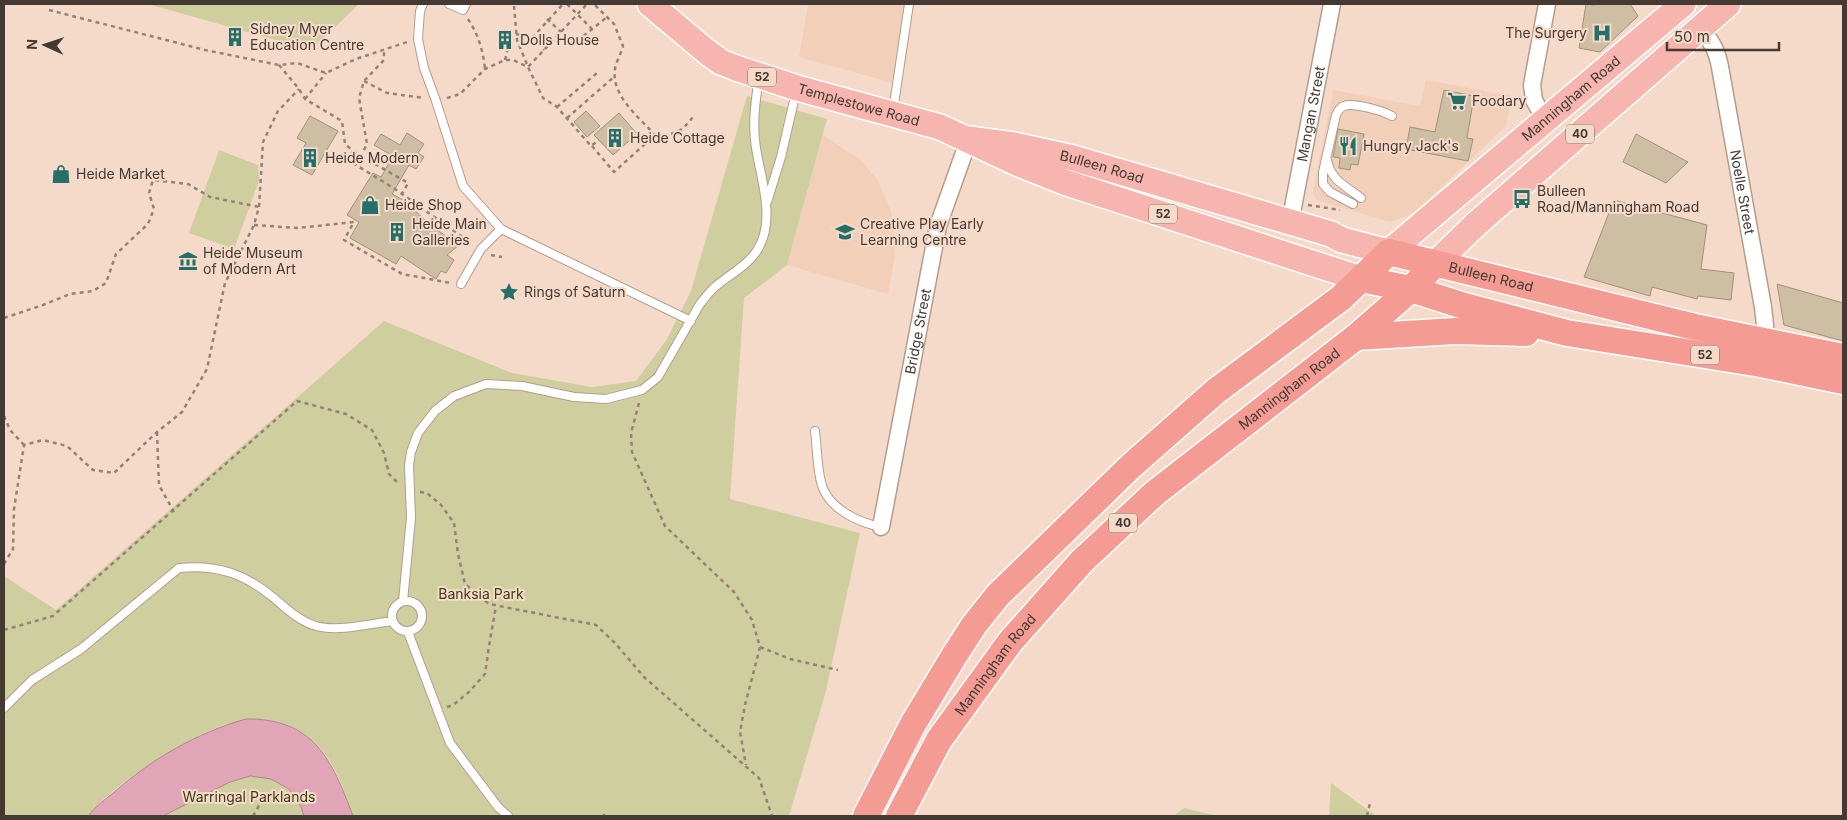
<svg xmlns="http://www.w3.org/2000/svg" width="1847" height="820" viewBox="0 0 1847 820" font-family="Inter,sans-serif">
	<rect width="100%" height="100%" fill="#f6dac9"/>
	<path fill="#f2cfb9" d="M808 4H913L900 85 799 57Z
		M1426 80 1512 96 1506 126 1414 213 1390 222 1316 200 1313 193 1333 90 1420 106Z
		M823 135 861 160 878 181 891 211 895 254 888 294 787 265Z"/>
	<path fill="#cfce9f" d="M148 4H359L311 50Z
		M747 96 827 119 787 265 744 298 730 499 860 533 826 691 789 816H353C345 793 337 767 320 748 273 697 214 724 165 755 140 770 106 793 88 816H4V576L56 610 384 321 512 373 592 387 636 381 667 339 691 291Z
		M219 150 258 165 259 181 234 249 189 233Z
		M250 776C256 777 264 777 270 778 287 783 299 800 304 816H163L230 782Z
		M1331 783 1376 816H1329Z
		M1184 808 1218 816H1174Z"/>
	<path fill="#e0a5b6" stroke="#b1858f" d="M246 719C314 718 332 760 353 816H304L301 807 289 789 271 779 250 776 230 782 163 816H88C95 807 104 800 113 793 152 759 196 733 246 719Z"/>
	<path fill="#cdbea4" stroke="#a19279" d="M1586 4 1594 5 1597 4H1630L1638 16 1600 52 1579 48Z
		M1444 90 1474 96 1467 138 1473 139 1468 161 1406 149 1410 127 1435 132Z
		M586 111 600 126 587 137 574 122Z
		M619 113 637 134 613 155 594 135Z
		M310 116 338 131 312 175 293 165 306 143 297 138Z
		M1338 129 1364 134 1358 165 1351 164 1350 170 1339 168 1340 158 1333 157Z
		M407 133 424 144 418 153 424 157 416 169 409 165 392 194 405 201 430 225 459 245 447 255 454 260 446 273 441 271 436 279 401 256 396 264 350 238 359 222 347 215 373 173 381 177 393 156 374 145 381 134 400 145Z
		M1636 134 1688 162 1666 183 1623 162Z
		M1614 200 1707 225 1701 269 1734 273 1731 300 1698 296 1697 299 1652 287 1650 296 1584 277Z
		M1777 284 1843 303V341L1784 325Z"/>
	<g fill="none" stroke-linecap="round" stroke-linejoin="round">
		<g stroke="#b69c8c" stroke-width="10">
			<path id="service" d="M423 4 420 11 418 39 424 68 436 101 463 186 501 229 691 321
				M449 4 463 10 466 4
				M893 111 909 4
				M1327 160C1331 181 1346 186 1361 198
				M767 202 781 157 796 92
				M1353 204 1330 192 1323 184V172L1336 115C1338 111 1340 107 1344 106 1353 102 1383 111 1392 116
				M461 284 481 249 501 229
				M815 431C817 447 817 466 821 482 827 508 857 522 881 527
				M392 616a15 15 0 1 1 30 0a15 15 0 1 1-30 0Z
				M403 601 411 518 409 465 411 452 418 433 435 411 454 396 486 384 522 386 574 397 606 399 642 390 658 377 700 304C705 298 709 292 715 287 728 275 746 267 756 252 777 222 761 180 756 148 752 125 755 101 759 79
				M408 632 450 743 498 807 508 816
				M4 708 32 680 81 649 179 568C217 564 245 574 274 598 287 609 299 621 316 626 338 632 370 624 392 621"/>
		</g>
		<g stroke="#b69c8c" stroke-width="19">
			<g id="minor">
				<path d="M1547 4 1532 85 1534 100 1540 111 1548 117"/>
				<path id="s1" d="M1699 28C1711 40 1717 50 1720 67L1763 307 1765 325 1763 350"/>
				<path id="s2" d="M1290 223 1332 4"/>
				<path id="s3" d="M881 527 938 226 969 139"/>
			</g>
		</g>
		<g stroke="#fff" stroke-width="28">
			<g id="primary">
				<path id="s4" d="M650 4 707 52 721 62 736 68 797 88 940 127 1019 164 1064 182 1361 279"/>
				<path id="s5" d="M969 139 1014 145 1073 158 1331 234 1342 240 1389 252 1683 4"/>
				<path d="M1434 265 1475 225 1728 4"/>
			</g>
		</g>
		<g stroke="#fff" stroke-width="29">
			<g id="trunk">
				<path d="M1361 279 1411 289 1461 305 1567 333 1761 364 1843 381"/>
				<path d="M1356 337 1455 331 1526 333"/>
				<path id="s6" d="M866 816 913 724 954 656 974 625 998 595 1131 466 1216 391 1341 298 1389 252 1695 327 1843 357"/>
				<path id="s7" d="M899 816 939 740 1010 642 1082 561 1155 493 1356 337 1411 289 1434 265"/>
			</g>
		</g>
		<path stroke="#958277" stroke-width="2.5" stroke-dasharray="4 4" stroke-linecap="butt" d="M567 4 592 29
			M514 6 517 40 528 67 587 4
			M49 10 205 50 279 65 297 63 326 73 356 59 407 42
			M468 19C478 34 483 50 485 69
			M547 19 561 32
			M516 34 533 37 563 4
			M533 37 544 50
			M571 46 607 17
			M505 60 509 44
			M279 65 299 89 305 99 342 121 345 144 353 151 348 160 395 189 471 243
			M364 81 387 93 424 98
			M447 98 460 94 485 69 505 60H513L528 67 543 98 557 107 591 146 599 140
			M305 99 326 73
			M557 107 597 73
			M567 118 615 76
			M655 135C677 135 682 132 695 114
			M592 146 614 172 655 135C639 117 611 96 615 69 616 62 621 54 623 46L614 24 594 4
			M353 151 361 156 367 144 359 98 364 81 384 60V49
			M361 156 408 183 400 198
			M1308 205 1340 210
			M254 225 298 228 354 222 344 240 402 274 451 283
			M491 255 502 257
			M4 318 43 305 70 294 93 291 106 283 116 254 148 224 154 209 149 193 153 180 188 184 210 197 259 207
			M639 403 631 433 632 452 665 526 734 592 752 620 760 647 745 705 740 732 746 765
			M4 416 10 430 24 445
			M157 432 159 485 174 512
			M420 492 427 493 441 505 454 523 458 554 465 584 489 604 596 625 615 643 644 677 759 778 772 816
			M4 564 13 549 14 509 24 445 43 440 67 446 93 470 114 473 157 432 182 412 207 369 225 283 254 225 259 207 263 142 278 111 299 89
			M4 630 53 616 297 401 346 414 372 430 384 453 389 474 399 484
			M760 647 790 659 838 670
			M447 707 453 705 469 692 485 674 489 646 496 606
			M253 816 260 804
			M604 816V814
			M1367 816 1370 803"/>
		<use href="#service" stroke="#fff" stroke-width="8"/>
		<use href="#minor" stroke="#fff" stroke-width="16"/>
		<use href="#primary" stroke="#f7b5af" stroke-width="25"/>
		<use href="#trunk" stroke="#f49c94" stroke-width="26"/>
	</g>
	<defs>
		<g id="hospital-bare" transform="scale(1.5)"><path d="M-5-5h3v3.5h4V-5h3V5h-3V1.5h-4V5h-3Z" fill="#266f68" stroke="#f6dac9" stroke-width="2.5" paint-order="stroke"/></g>
		<g id="building-bare" transform="scale(1.5)"><path d="M-4-6H4V6H1V3H-1V6H-4ZM-2.5-4.3h1.7v1.8h-1.7ZM.8-4.3h1.7v1.8H.8ZM-2.5-1h1.7V.8h-1.7ZM.8-1h1.7V.8H.8Z" fill="#266f68" stroke="#f6dac9" stroke-width="2.5" paint-order="stroke"/></g>
		<g id="supermarket-bare" transform="scale(1.5)"><path d="M-6-5.5h2.5l.6 2H6L4.5 2H-2.5L-4.4-4H-6ZM-1.5 3.2a1.3 1.3 0 1 0 .1 0ZM3 3.2a1.3 1.3 0 1 0 .1 0Z" fill="#266f68" stroke="#f6dac9" stroke-width="2.5" paint-order="stroke"/></g>
		<g id="restaurant-bare" transform="scale(1.5)"><path d="M-5-6h1v4h1v-4h1v4h1v-4h1v5L-1.5 .5V6h-2V.5L-5-1ZM5-6V6H3V1.5H1.5Q1.5-4 5-6Z" fill="#266f68" stroke="#f6dac9" stroke-width="2.5" paint-order="stroke"/></g>
		<g id="shop-bare" transform="scale(1.5)"><path d="M-5-2.5h2.3a2.7 3.5 0 0 1 5.4 0H5L5.5 6h-11ZM-1.5-2.5h3a1.5 2.3 0 0 0-3 0Z" fill="#266f68" stroke="#f6dac9" stroke-width="2.5" paint-order="stroke"/></g>
		<g id="bus-bare" transform="scale(1.5)"><path d="M-5-6H5V4H4V6H2V4H-2V6H-4V4H-5ZM-3.5-4V0h7V-4ZM-3.5 1.2v1.5H-2V1.2ZM2 1.2v1.5H3.5V1.2Z" fill="#266f68" stroke="#f6dac9" stroke-width="2.5" paint-order="stroke"/></g>
		<g id="school-bare" transform="scale(1.5)"><path d="M0-5L7-2L0 1L-7-2ZM-4 1L0 2.5L4 1V4Q0 6-4 4Z" fill="#266f68" stroke="#f6dac9" stroke-width="2.5" paint-order="stroke"/></g>
		<g id="museum-bare" transform="scale(1.5)"><path d="M0-6L6-3V-2H-6V-3ZM-5-1h2V3h-2ZM-1-1h2V3h-2ZM3-1h2V3H3ZM-6 4H6V6H-6Z" fill="#266f68" stroke="#f6dac9" stroke-width="2.5" paint-order="stroke"/></g>
		<g id="sight-bare" transform="scale(1.5)"><path d="M0-6L1.8-2.2L6-1.7L2.9 1.2L3.7 5.4L0 3.3L-3.7 5.4L-2.9 1.2L-6-1.7L-1.8-2.2Z" fill="#266f68" stroke="#f6dac9" stroke-width="2.5" paint-order="stroke"/></g>
	</defs>
	<g fill-rule="evenodd">
		<use href="#hospital-bare" x="1602" y="33"/>
		<use href="#building-bare" x="235" y="37"/>
		<use href="#building-bare" x="505" y="40"/>
		<use href="#supermarket-bare" x="1457" y="101"/>
		<use href="#building-bare" x="615" y="138"/>
		<use href="#restaurant-bare" x="1348" y="146"/>
		<use href="#building-bare" x="310" y="158"/>
		<use href="#shop-bare" x="61" y="174"/>
		<use href="#bus-bare" x="1522" y="199"/>
		<use href="#shop-bare" x="370" y="205"/>
		<use href="#building-bare" x="397" y="232"/>
		<use href="#school-bare" x="845" y="232"/>
		<use href="#museum-bare" x="188" y="261"/>
		<use href="#sight-bare" x="509" y="292"/>
	</g>
	<g text-anchor="middle" stroke-width="4" stroke-linejoin="round" paint-order="stroke">
		<g fill="#f6dac9" stroke="#796960" stroke-width="1">
			<rect x="748" y="67.5" width="28" height="19" rx="4"/>
			<rect x="1566" y="124.5" width="28" height="19" rx="4"/>
			<rect x="1149" y="204.5" width="28" height="19" rx="4"/>
			<rect x="1691" y="345.5" width="28" height="19" rx="4"/>
			<rect x="1109" y="513.5" width="28" height="19" rx="4"/>
		</g>
		<g font-size="12" font-weight="bold" fill="#443933">
			<text x="762" y="81">52</text>
			<text x="1580" y="138">40</text>
			<text x="1163" y="218">52</text>
			<text x="1705" y="359">52</text>
			<text x="1123" y="527">40</text>
		</g>
		<g font-size="14" fill="#443933" stroke="#f6dac9" text-anchor="start">
			<text x="250" y="34">Sidney Myer<tspan x="250" dy="16">Education Centre</tspan></text>
			<text x="1587" y="38" text-anchor="end">The Surgery</text>
			<text x="520" y="45">Dolls House</text>
			<text x="1472" y="106">Foodary</text>
			<text x="630" y="143">Heide Cottage</text>
			<text x="1363" y="151">Hungry Jack's</text>
			<text x="325" y="163">Heide Modern</text>
			<text x="76" y="179">Heide Market</text>
			<text x="1537" y="196">Bulleen<tspan x="1537" dy="16">Road/Manningham Road</tspan></text>
			<text x="385" y="210">Heide Shop</text>
			<text x="412" y="229">Heide Main<tspan x="412" dy="16">Galleries</tspan></text>
			<text x="860" y="229">Creative Play Early<tspan x="860" dy="16">Learning Centre</tspan></text>
			<text x="203" y="258">Heide Museum<tspan x="203" dy="16">of Modern Art</tspan></text>
			<text x="524" y="297">Rings of Saturn</text>
		</g>
		<g font-size="14" fill="#443933" stroke="#f6dac9">
			<text dy="5" stroke="none"><textPath href="#s5" startOffset="674">Manningham Road</textPath></text>
			<text dy="5" stroke="none"><textPath href="#s4" startOffset="236">Templestowe Road</textPath></text>
			<text dy="5" stroke="none"><textPath href="#s2" startOffset="111">Mangan Street</textPath></text>
			<text dy="5" stroke="none"><textPath href="#s5" startOffset="136">Bulleen Road</textPath></text>
			<text dy="5" stroke="none"><textPath href="#s1" startOffset="172">Noelle Street</textPath></text>
			<text dy="5" stroke="none"><textPath href="#s6" startOffset="884">Bulleen Road</textPath></text>
			<text dy="5" stroke="none"><textPath href="#s3" startOffset="199">Bridge Street</textPath></text>
			<text dy="5" stroke="none"><textPath href="#s7" startOffset="585">Manningham Road</textPath></text>
			<text dy="5" stroke="none"><textPath href="#s7" startOffset="180">Manningham Road</textPath></text>
		</g>
		<g font-size="14" fill="#3d3b10" stroke="#f6dac9">
			<text x="481" y="599">Banksia Park</text>
			<text x="249" y="802">Warringal Parklands</text>
		</g>
	</g>
	<rect width="1847" height="820" fill="none" stroke="#443933" stroke-width="10"/>
	<g transform="translate(45 45) rotate(273)" stroke="#f6dac9" stroke-width="4" paint-order="stroke">
	<path d="M0-4L9 19L0 12L-9 19Z" fill="#443933"/>
	<text y="-8" font-size="14" font-weight="bold" text-anchor="middle" fill="#443933">N</text>
	</g>
	<path d="M1667 42v8h112v-8" fill="none" stroke="#443933" stroke-width="2.5"/>
	<text x="1674" y="42" font-size="15" fill="#443933" stroke="#f6dac9" stroke-width="4" paint-order="stroke">50 m</text>
</svg>
